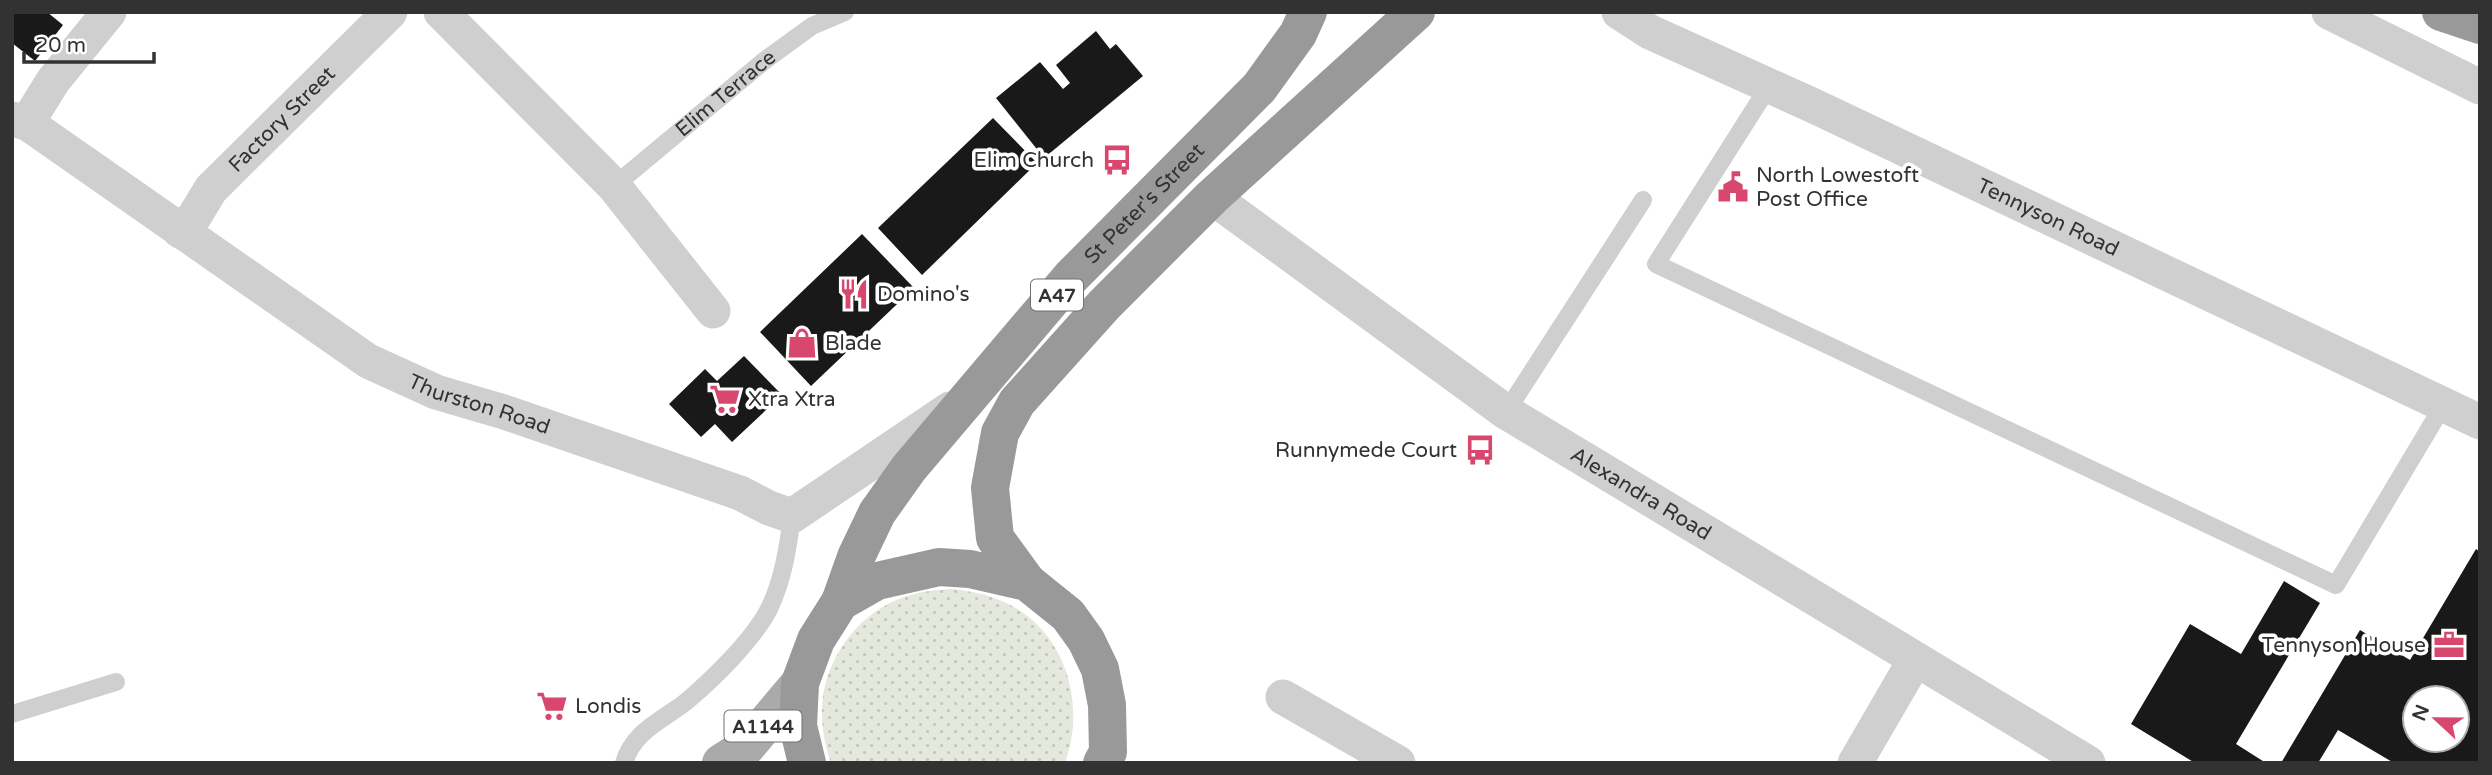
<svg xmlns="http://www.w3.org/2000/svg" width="2492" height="775" viewBox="0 0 2492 775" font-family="'Varela Round',sans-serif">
	<defs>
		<pattern id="grass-dots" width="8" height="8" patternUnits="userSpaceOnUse" patternTransform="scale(1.75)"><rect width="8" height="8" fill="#e5e8dc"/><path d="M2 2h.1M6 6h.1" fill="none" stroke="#c5c7bd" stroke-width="1.8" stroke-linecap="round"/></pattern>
	</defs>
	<rect width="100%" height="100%" fill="#fff"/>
	<path fill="url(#grass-dots)" d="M952 589C970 591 987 594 1004 602 1065 629 1087 703 1065 763H831C826 747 822 732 822 715 820 667 854 616 899 599 916 592 933 590 952 589Z"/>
	<path fill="#191919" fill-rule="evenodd" d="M12 12H47L63 25 35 61 12 43Z
		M1096 31 1110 49 1116 44 1143 76 1044 158 996 98 1040 62 1063 89 1070 83 1056 65Z
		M993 118 1037 163 922 275 878 228Z
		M862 234 914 288 811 386 760 332Z
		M744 356 782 395 732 442 715 424 701 437 669 404 705 369 717 381Z
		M2476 549 2480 552V763H2394L2338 730 2318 763H2281L2360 630 2410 660ZM2415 698H2457V740H2415Z
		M2284 581 2320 603 2236 744 2266 763H2195L2131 724 2190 624 2241 654Z"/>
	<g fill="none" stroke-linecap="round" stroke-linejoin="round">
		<g stroke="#cfcfcf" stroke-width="18">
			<path d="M1769 86 1656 264 2336 585 2444 404"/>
			<path id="s1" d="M614 186 764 61 812 26 845 12"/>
			<path d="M1506 412 1643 200"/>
			<path d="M12 714 116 682"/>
			<path d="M624 763C633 731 663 720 687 701 714 678 753 640 769 609 783 580 788 548 792 516"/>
		</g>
		<g stroke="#cfcfcf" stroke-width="35">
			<path d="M441 12 614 186 713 311"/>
			<path id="s2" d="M1619 12 1650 32 1814 106 2480 422"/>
			<path d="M2329 12 2480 87"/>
			<path id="s3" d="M12 119 27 123 368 361 436 392 504 412 740 493 769 508 792 516 950 409"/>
			<path d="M27 123 53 81 109 12"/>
			<path id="s4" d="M1212 197 1506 412 2088 763"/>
			<path id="s5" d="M180 231 194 217 211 189 390 12"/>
			<path d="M1283 697 1398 763"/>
			<path d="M1855 763 1915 660"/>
		</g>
		<path stroke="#aaa" stroke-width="38" d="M721 763 746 747 800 683"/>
		<g stroke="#999" stroke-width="38">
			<path d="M2441 12 2480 25"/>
			<path d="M1027 582 995 538 990 488 1000 433 1017 402 1104 305 1212 197 1416 12"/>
			<path id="s6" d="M840 602 856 557 877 513 909 468 1071 277 1259 88 1298 34 1308 12"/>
			<path d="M807 763 798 726 800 683 816 640 840 602 877 581 939 567 970 569 1027 582 1068 615 1086 640 1100 669 1107 705 1108 752 1102 763"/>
		</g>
	</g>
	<defs>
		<g id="bus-bare" transform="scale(2.415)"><path d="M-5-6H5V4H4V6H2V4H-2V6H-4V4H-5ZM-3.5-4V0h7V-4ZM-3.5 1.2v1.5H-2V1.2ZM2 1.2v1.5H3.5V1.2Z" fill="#d7476e" stroke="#fff" stroke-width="2.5" paint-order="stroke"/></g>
		<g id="civic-bare" transform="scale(2.415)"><path d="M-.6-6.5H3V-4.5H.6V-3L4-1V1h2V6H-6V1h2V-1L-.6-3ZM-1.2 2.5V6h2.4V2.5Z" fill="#d7476e" stroke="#fff" stroke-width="2.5" paint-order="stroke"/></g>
		<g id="restaurant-bare" transform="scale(2.415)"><path d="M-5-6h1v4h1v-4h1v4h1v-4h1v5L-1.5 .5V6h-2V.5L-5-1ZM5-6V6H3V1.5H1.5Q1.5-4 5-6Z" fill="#d7476e" stroke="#fff" stroke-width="2.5" paint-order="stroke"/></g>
		<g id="shop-bare" transform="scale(2.415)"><path d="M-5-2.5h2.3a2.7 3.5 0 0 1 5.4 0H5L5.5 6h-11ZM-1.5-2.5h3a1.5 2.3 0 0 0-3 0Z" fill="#d7476e" stroke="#fff" stroke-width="2.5" paint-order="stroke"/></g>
		<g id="supermarket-bare" transform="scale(2.415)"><path d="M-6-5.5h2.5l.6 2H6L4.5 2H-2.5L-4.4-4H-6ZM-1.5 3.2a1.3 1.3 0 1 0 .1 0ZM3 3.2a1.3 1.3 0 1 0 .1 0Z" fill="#d7476e" stroke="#fff" stroke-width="2.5" paint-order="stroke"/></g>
		<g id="office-bare" transform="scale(2.415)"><path d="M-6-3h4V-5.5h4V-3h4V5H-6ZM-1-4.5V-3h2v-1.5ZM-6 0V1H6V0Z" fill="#d7476e" stroke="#fff" stroke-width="2.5" paint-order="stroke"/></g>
	</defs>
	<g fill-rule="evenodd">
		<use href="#bus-bare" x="1117" y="160"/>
		<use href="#civic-bare" x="1733" y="187"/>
		<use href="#restaurant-bare" x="854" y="294"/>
		<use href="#shop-bare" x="802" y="343"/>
		<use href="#supermarket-bare" x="725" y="399"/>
		<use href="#bus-bare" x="1480" y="450"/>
		<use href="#office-bare" x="2449" y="645"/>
		<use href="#supermarket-bare" x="552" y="706"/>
	</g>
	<g text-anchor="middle" stroke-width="7" stroke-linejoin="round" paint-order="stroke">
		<g fill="#fff" stroke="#707070" stroke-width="2">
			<rect x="1031" y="279.5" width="52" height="31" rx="5"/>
			<rect x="724.5" y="710.5" width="77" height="31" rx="5"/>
		</g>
		<g font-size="19" font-weight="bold" fill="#323232">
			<text x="1057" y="302">A47</text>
			<text x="763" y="733">A1144</text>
		</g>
		<g font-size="21" fill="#323232" stroke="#fff">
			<text dy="7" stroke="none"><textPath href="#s1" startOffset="145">Elim Terrace</textPath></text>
			<text dy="7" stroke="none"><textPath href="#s5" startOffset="152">Factory Street</textPath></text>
			<text dy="7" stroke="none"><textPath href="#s6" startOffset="506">St Peter's Street</textPath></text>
			<text dy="7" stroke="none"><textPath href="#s2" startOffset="476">Tennyson Road</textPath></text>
			<text dy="7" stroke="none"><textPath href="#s3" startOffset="551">Thurston Road</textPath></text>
			<text dy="7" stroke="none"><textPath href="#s4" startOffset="522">Alexandra Road</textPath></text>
		</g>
		<g font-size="21" fill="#323232" stroke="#fff" text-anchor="start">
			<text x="1094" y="167" text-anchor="end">Elim Church</text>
			<text x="1756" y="182">North Lowestoft<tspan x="1756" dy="24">Post Office</tspan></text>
			<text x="877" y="301">Domino's</text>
			<text x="825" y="350">Blade</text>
			<text x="748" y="406">Xtra Xtra</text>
			<text x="1457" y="457" text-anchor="end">Runnymede Court</text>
			<text x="2426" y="652" text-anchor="end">Tennyson House</text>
			<text x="575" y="713">Londis</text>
		</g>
	</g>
	<rect width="2492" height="775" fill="none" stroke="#323232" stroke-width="28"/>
	<g transform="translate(2436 719) rotate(292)"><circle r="33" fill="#ffffff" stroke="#adadad" stroke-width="2"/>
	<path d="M0-5L12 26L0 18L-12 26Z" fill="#d7476e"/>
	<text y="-10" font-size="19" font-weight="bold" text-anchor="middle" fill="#323232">N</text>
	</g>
	<path d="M24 52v10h130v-10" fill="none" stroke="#323232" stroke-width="3.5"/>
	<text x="35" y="52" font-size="21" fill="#323232" stroke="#ffffff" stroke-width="5" paint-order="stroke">20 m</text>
</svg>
